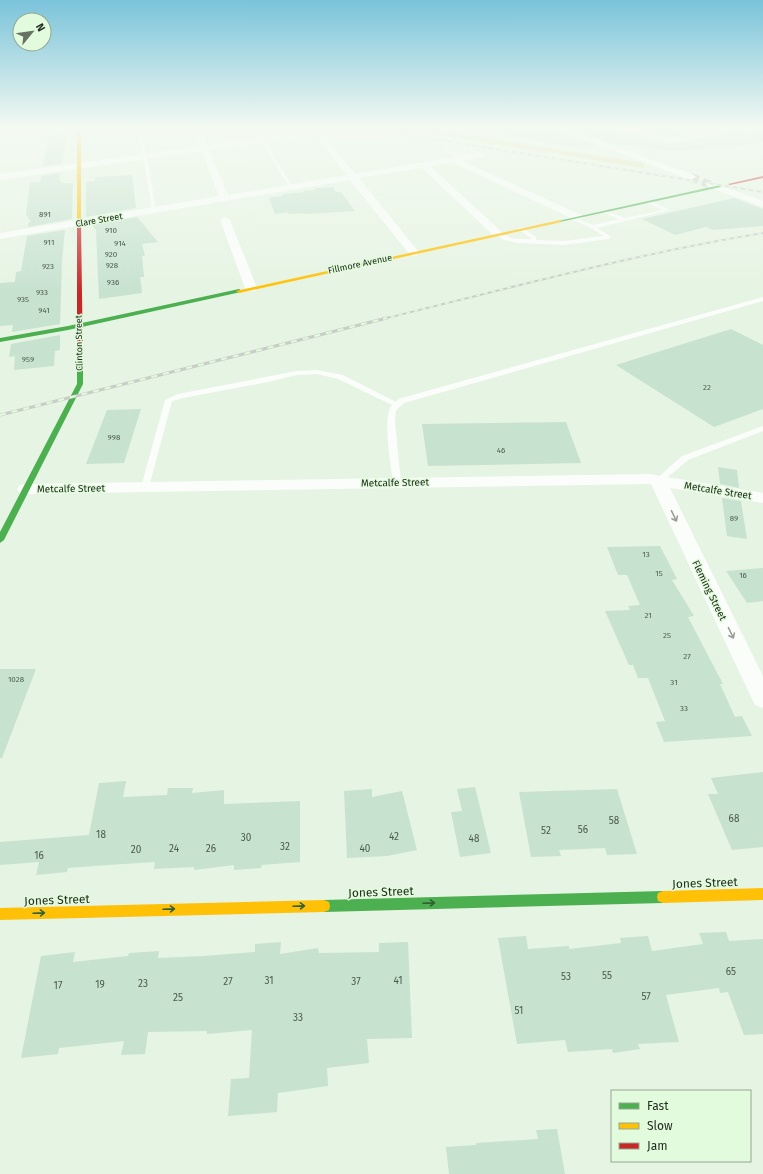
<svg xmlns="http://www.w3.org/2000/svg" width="763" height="1174" viewBox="0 0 763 1174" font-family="'Fira Sans',sans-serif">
	<rect width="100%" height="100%" fill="#e6f4e3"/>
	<path fill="#e0deaa" d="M384 127H420L644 163V168Z"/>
	<path fill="#c8e2d0" d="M506 127H551L598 146 569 147 505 135Z
		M567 127H602L631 136V132L671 144 748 130 753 127H757L763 130V142L729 148 724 146 684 151 658 150 631 145 618 146Z
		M634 127H728L672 136 660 135Z
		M67 134 62 164 43 166 49 135Z
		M61 173 59 180H61V183H73L72 219 28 227 29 222H31L26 214 30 182H40L41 176Z
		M132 175 136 208 86 217V182L95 181V177Z
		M333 187 336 192H341L355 211 304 214 303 213 289 214 288 212 275 214 269 198H271V197L283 196 282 194 304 192 303 191 316 190 315 188Z
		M734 198 763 209V226L713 230 706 227 675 235 642 219Z
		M137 217 158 242 142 244 145 256H142L144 277H140L142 293 99 299 96 230 92 225Z
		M65 230 62 260 60 324 12 332 13 325 0 326V283L15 282 16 272 21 271 27 236Z
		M731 329 763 345V409L714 427 616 365Z
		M60 335V350L55 351 54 366 14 370 15 356 9 357 11 344Z
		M141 409 124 463 86 464 107 410Z
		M566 422 581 463 428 466 422 424Z
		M718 467 737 470 739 488 720 484Z
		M722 498 741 501 747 539 727 536Z
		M660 546 677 579 672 580 694 616 688 617 723 684H720L735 717 742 716 752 736 664 742 656 722 665 721 648 678H638L633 665H629L605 611 630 610 628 606 640 605 627 575H618L607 547Z
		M763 568V601L747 603 726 571Z
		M0 669H36L2 758H0Z
		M763 772V847L732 850 708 794H718L711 778Z
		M126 781 123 797 167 795 168 788H193L192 793 224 790V804L300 801V862L262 865 261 868 234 870V865L194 870V867L154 869 155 862 108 865 68 868 67 872 36 875 39 862 0 865V842L89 835 99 783Z
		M475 787 491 853 460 857 451 812 462 811 457 789Z
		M372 789V797L402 791 417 850 387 856 347 858 344 791Z
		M617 789 637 854 607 855 605 848 559 850 561 856 531 857 519 792Z
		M726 932 729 941 763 939V1034L744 1035 728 992 720 993 719 988 666 995 679 1042 638 1044 640 1049 613 1053 612 1049 568 1052 565 1040 517 1044 498 938 526 936 528 949 569 946V949L621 943 620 938 648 936 652 951 703 944 699 933Z
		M281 942 280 954 318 948 319 953 379 952V943L408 942 412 1038 367 1039 369 1063 327 1068 328 1086 278 1093 277 1112 228 1116 231 1079 249 1078 252 1030 207 1034V1031L148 1032 145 1054 121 1055 124 1041 59 1048 58 1054 21 1058 41 956 75 952 73 962 128 956 129 953 159 951 158 958 204 956 255 952V944Z
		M557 1129 565 1174H449L446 1147 476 1145V1143L538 1139 536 1130Z"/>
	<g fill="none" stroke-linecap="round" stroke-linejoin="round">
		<path stroke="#bfccbc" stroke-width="8" stroke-dasharray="8 4.5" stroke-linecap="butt" d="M691 177 711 185"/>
		<path fill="#fbfdfb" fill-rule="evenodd" d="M136 127H140L147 156 156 210 154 211 152 210 143 156Z
			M253 127H257L293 188 289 187Z
			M758 127H763V129Z
			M445 149 466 157V158L462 159 444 151Z
			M647 201H651L670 210 597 228 610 236V238L608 239 564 245 518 243 504 240 495 234 500 233 514 239H530L531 238 519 230 518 229 521 227 536 237V240L564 241 603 236 591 228 568 218 573 217 593 225 619 219 602 212 604 210 625 218 663 210 647 203Z
			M763 297V301L404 403 396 410 395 422 401 482 397 485 393 482C391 468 382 414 392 405L338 379 317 374 297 375 268 382 183 398 172 401 149 487 145 490 141 487 165 400 178 394 297 371 317 370 343 375 396 402 398 399Z
			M763 426V431L688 460 661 483 658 484 654 481 682 456Z"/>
		<path fill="#fbfdfb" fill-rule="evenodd" d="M30 127H51L47 129 0 135V131Z
			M192 127H200L207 145 312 130 309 127H317L355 174 481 152 485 155 484 157 462 161 581 215 582 217 581 219H573L452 162 430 166 502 232 503 234 502 236H494L422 168 359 178 418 251 420 253 414 256 410 255 350 180 0 239V233L219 196 202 151 0 180V174L200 146ZM315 135 347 175 228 195 209 150Z
			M552 127H563L694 175 696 177 691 180 688 179Z
			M621 127C640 126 656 139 672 138 699 137 725 125 752 127L748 129 671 143Z
			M711 182 763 201V207L708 187 706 185 708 183Z
			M225 217 230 220 257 288 255 291H247L245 288 220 220Z
			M649 474 763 493V503L670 488 763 676V708L755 705 752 699 651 484 26 494 20 493 17 489 20 485 26 484Z"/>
		<path fill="#4caf50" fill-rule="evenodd" d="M720 185 721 187 560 222 558 221Z
			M239 289 242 291 241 292 68 330 0 342V338L68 326Z
			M80 362 83 364V384L4 540 0 543V532L77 384V364Z
			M663 891 668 893 669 897 668 901 663 903 324 912 319 910 318 906 319 902 324 900Z"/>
		<path fill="#ffc107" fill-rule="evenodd" d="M77 127H81V223L79 224 77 223Z
			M560 220 562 222 239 293 236 291Z
			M763 888V900L663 903 658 901 657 897 658 893 663 891Z
			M324 900 329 902 330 906 329 910 324 912 0 920V908Z"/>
		<path fill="#c62828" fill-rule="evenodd" d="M763 176V178L730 185 728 184Z
			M79 222 81 223 83 364 80 366 77 364V223Z"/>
		<g stroke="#c9cdc8" stroke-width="2">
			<path id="rail-far1" d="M358 127 763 192
				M383 319C509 288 635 254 763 233"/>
		</g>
		<g stroke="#c9cdc8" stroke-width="3">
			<path id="rail" d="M0 415 387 318"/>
		</g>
		<use href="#rail-far1" stroke="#e2fbdc" stroke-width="1.5" stroke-dasharray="4" stroke-linecap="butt"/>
		<use href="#rail" stroke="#e2fbdc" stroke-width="2" stroke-dasharray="6" stroke-linecap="butt"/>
	</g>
	<defs><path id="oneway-shaft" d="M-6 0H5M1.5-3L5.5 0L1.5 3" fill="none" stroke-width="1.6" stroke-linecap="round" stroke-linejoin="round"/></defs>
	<g stroke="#999f98">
		<use href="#oneway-shaft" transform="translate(674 516) rotate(64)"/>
		<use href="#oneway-shaft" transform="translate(731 633) rotate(64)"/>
	</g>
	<g stroke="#336033">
		<use href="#oneway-shaft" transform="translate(429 903) rotate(-2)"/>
		<use href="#oneway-shaft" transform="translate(299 906) rotate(-2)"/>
		<use href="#oneway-shaft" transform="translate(169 909) rotate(-2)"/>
		<use href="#oneway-shaft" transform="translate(39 913) rotate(-2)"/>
	</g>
	<linearGradient id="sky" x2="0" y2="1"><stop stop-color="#7ac3da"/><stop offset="0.44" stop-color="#f4faf2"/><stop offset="1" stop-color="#f4faf2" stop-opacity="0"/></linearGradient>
	<rect width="763" height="291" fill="url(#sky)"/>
	<g text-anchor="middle" stroke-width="3" stroke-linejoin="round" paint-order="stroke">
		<g font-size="8" fill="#4c5a4c">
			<text x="45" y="217">891</text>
			<text x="111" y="233">910</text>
			<text x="49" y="245">911</text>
			<text x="120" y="246">914</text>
			<text x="111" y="257">920</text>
			<text x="112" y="268">928</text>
			<text x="48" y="269">923</text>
			<text x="113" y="285">936</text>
			<text x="42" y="295">933</text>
			<text x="23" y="302">935</text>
			<text x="44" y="313">941</text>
			<text x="28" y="362">959</text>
			<text x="707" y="390">22</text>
			<text x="114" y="440">998</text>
			<text x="501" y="453">46</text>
			<text x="734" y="521">89</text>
			<text x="646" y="557">13</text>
			<text x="659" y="576">15</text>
			<text x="743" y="578">16</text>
			<text x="648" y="618">21</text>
			<text x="667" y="638">25</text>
			<text x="687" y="659">27</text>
			<text x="16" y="682">1028</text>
			<text x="674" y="685">31</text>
			<text x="684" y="711">33</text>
		</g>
		<g font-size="9" fill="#222c20" stroke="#e2fbdc">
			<text transform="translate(99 220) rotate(-10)" y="3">Clare Street</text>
			<text transform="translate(360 264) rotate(-12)" y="3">Fillmore Avenue</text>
			<text transform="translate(79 343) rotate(-91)" y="3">Clinton Street</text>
		</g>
		<g font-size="10" fill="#222c20" stroke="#e2fbdc">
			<text transform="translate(395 482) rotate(-1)" y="4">Metcalfe Street</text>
			<text transform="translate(71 488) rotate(-1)" y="4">Metcalfe Street</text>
			<text transform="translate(718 490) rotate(9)" y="4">Metcalfe Street</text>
			<text transform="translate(710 590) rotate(64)" y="4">Fleming Street</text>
		</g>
		<g font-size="10" fill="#4c5a4c">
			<text x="734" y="822">68</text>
			<text x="614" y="824">58</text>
			<text x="583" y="833">56</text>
			<text x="546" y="834">52</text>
			<text x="101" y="838">18</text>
			<text x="394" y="840">42</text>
			<text x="246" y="841">30</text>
			<text x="474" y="842">48</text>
			<text x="285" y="850">32</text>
			<text x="174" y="852">24</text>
			<text x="211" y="852">26</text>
			<text x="365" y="852">40</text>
			<text x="136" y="853">20</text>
			<text x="39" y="859">16</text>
			<text x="731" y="975">65</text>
			<text x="607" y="979">55</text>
			<text x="566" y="980">53</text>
			<text x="269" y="984">31</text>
			<text x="398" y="984">41</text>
			<text x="228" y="985">27</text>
			<text x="356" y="985">37</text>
			<text x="143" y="987">23</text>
			<text x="100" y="988">19</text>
			<text x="58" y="989">17</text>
			<text x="646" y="1000">57</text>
			<text x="178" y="1001">25</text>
			<text x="519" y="1014">51</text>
			<text x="298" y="1021">33</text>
		</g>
		<g font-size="12" fill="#222c20" stroke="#e2fbdc">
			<text transform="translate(705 883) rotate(-2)" y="4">Jones Street</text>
			<text transform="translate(381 892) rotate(-2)" y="4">Jones Street</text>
			<text transform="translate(57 900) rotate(-2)" y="4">Jones Street</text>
		</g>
	</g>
	<rect x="611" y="1090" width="140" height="72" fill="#e2fbdc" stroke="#95a891"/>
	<rect x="619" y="1103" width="20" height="6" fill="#4caf50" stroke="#95a891"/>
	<text x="647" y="1110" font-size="12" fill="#222c20">Fast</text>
	<rect x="619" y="1123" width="20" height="6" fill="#ffc107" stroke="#95a891"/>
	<text x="647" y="1130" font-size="12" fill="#222c20">Slow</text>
	<rect x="619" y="1143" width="20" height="6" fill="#c62828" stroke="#95a891"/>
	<text x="647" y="1150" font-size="12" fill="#222c20">Jam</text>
	<g transform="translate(32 32) rotate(61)"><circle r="19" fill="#e2fbdc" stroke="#95a891"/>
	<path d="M0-3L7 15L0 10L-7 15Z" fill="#677264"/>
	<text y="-6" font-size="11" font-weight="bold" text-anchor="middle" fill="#222c20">N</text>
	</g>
</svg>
